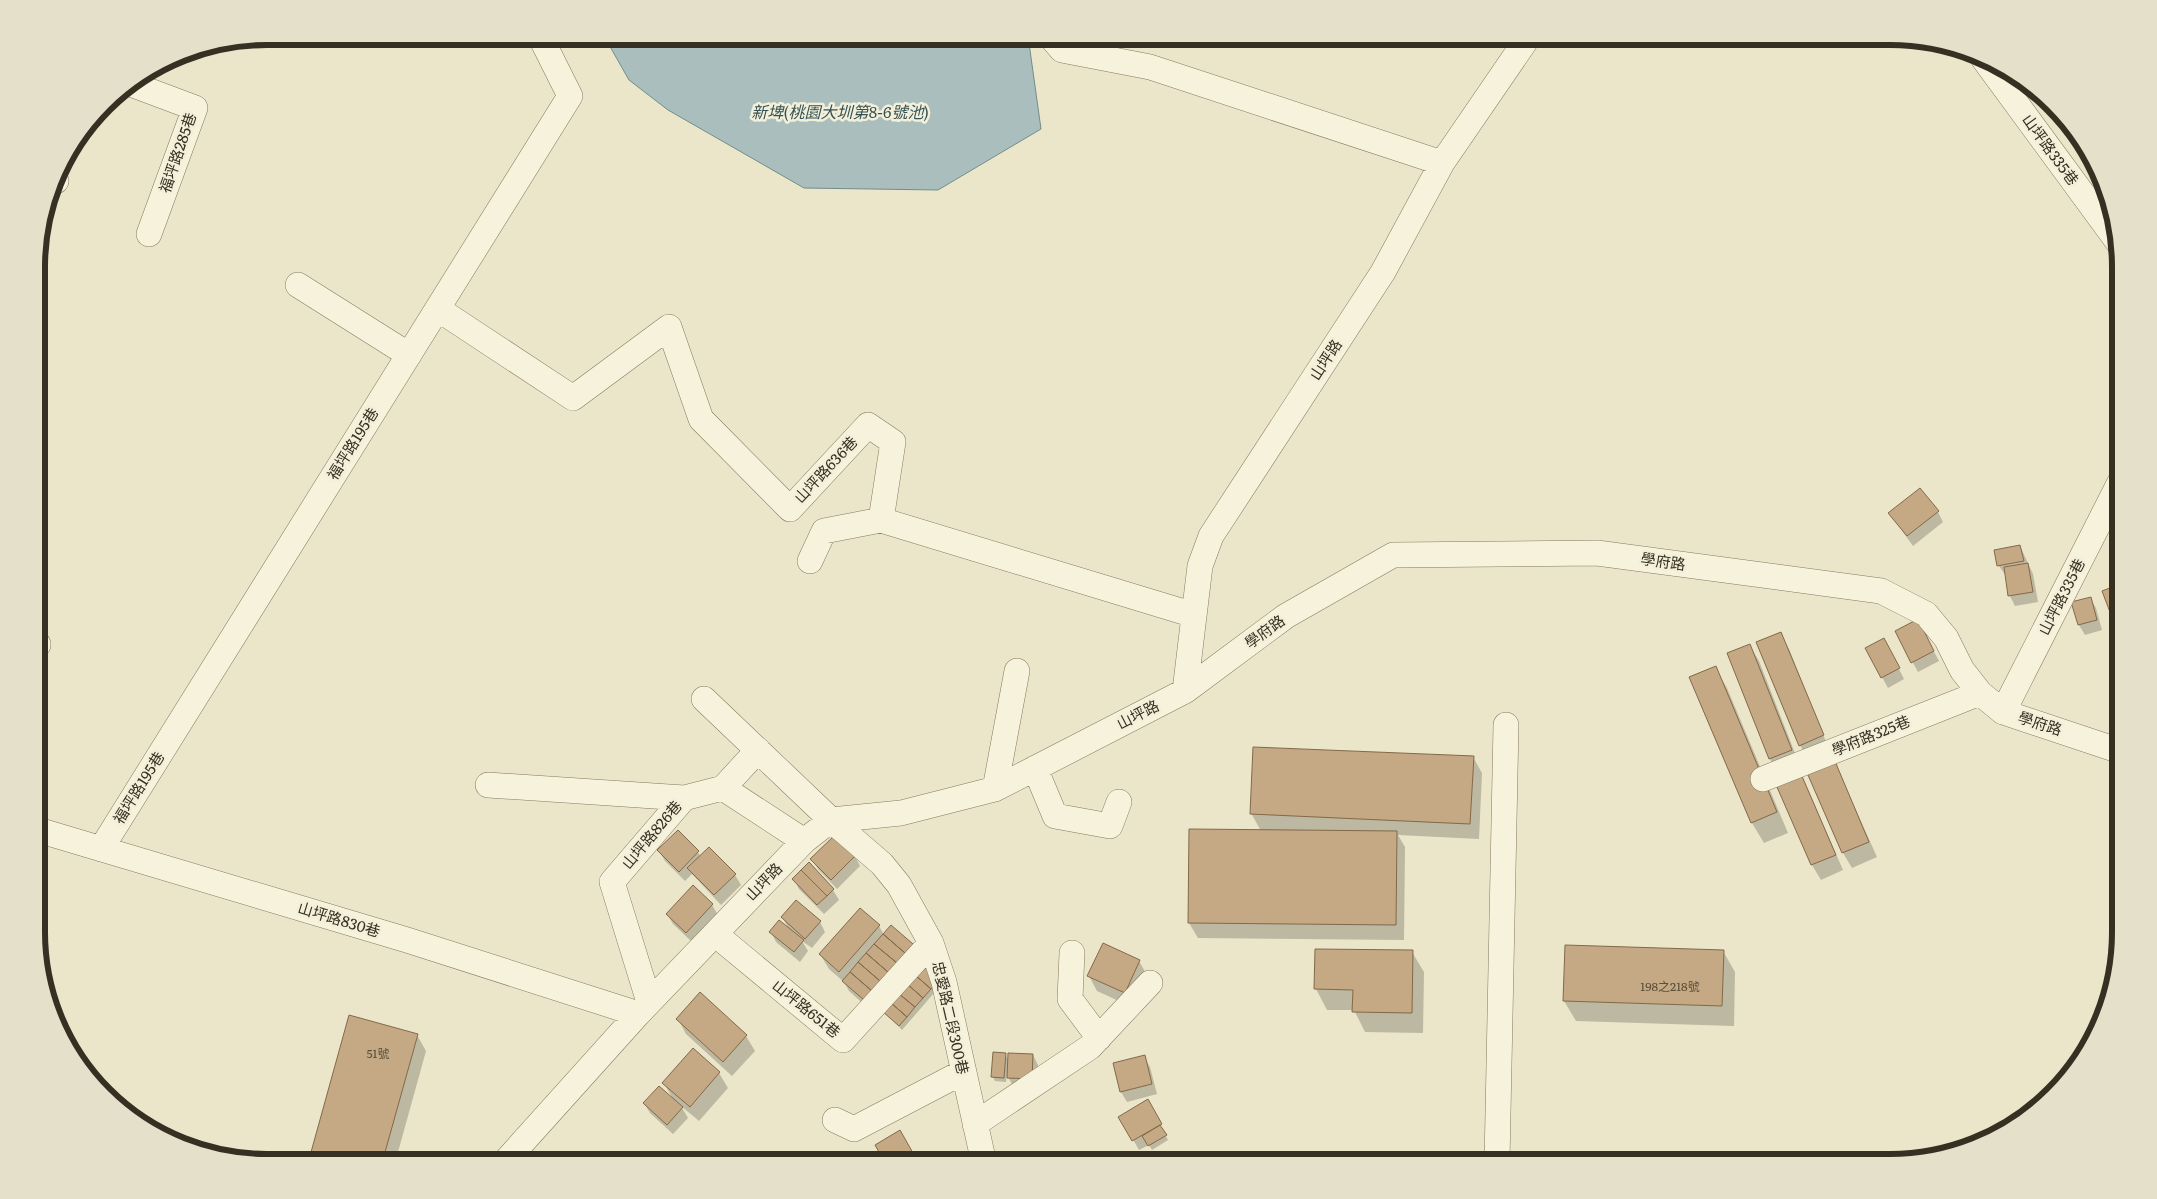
<svg xmlns="http://www.w3.org/2000/svg" width="2157" height="1199" viewBox="0 0 2157 1199" font-family="Literata,'Noto Sans TC',serif">
	<rect width="100%" height="100%" fill="#ebe6ca"/>
	<path fill="#aabfbd" stroke="#718d8b" d="M604 36H1028L1041 129 938 190 804 188 668 110 629 80Z"/>
	<path fill="#0003" d="M1938 512 1943 522 1913 546 1890 514Z
		M2020 546 2033 574 2038 602 2015 606 2010 596 2006 576 1999 566 1996 551Z
		M2120 586V633L2104 592Z
		M2090 598 2096 608 2102 630 2085 635 2079 625 2073 603Z
		M1923 631 1939 661 1918 672 1896 632Z
		M1780 634 1789 649 1830 752 1877 857 1852 868 1843 853 1803 759 1807 758 1800 745Z
		M1750 646 1759 661 1800 766 1798 767 1843 870 1821 880 1812 865 1772 771 1775 769 1770 759Z
		M1866 648 1889 649 1904 679 1888 688Z
		M1715 668 1727 688 1788 833 1764 843 1752 823 1691 678Z
		M1473 757 1482 773 1479 839 1398 835 1405 847 1404 940 1198 938 1189 923 1261 831 1251 813Z
		M678 832 701 856 709 848 735 875 741 885 721 905 692 874 685 881 665 861 659 851Z
		M855 856 860 866 837 889 818 869 812 859Z
		M794 879 833 890 839 900 824 914 799 889Z
		M712 905 718 915 692 942 673 924 667 914Z
		M860 909 879 926 884 935 912 945 918 955 870 1010 849 991 844 982 829 969 820 954Z
		M782 917 820 922 825 932 812 948 802 941 808 951 800 962 776 942 771 932 789 929Z
		M1723 951 1735 972 1734 1026 1576 1021 1564 1001Z
		M1412 952 1424 972 1423 1033 1365 1032 1354 1010H1327L1316 989Z
		M1139 961 1148 977 1134 1008 1097 991 1089 976Z
		M922 967 941 985 902 1030 884 1011Z
		M678 1019 746 1036 755 1051 732 1076 686 1034Z
		M417 1035 426 1051 395 1163H309Z
		M694 1050 719 1073 728 1088 699 1121 681 1106 688 1118 673 1134 650 1113 644 1103 674 1101 664 1083Z
		M1005 1054 1009 1061 1033 1055 1038 1065 1037 1089 1014 1088 1007 1075 1006 1082 995 1081 993 1077Z
		M1144 1057 1150 1067 1157 1094 1127 1102 1121 1092 1114 1064Z
		M1147 1101 1168 1140 1152 1150 1149 1145 1139 1150 1120 1117Z
		M900 1132 918 1163H887Z"/>
	<path fill="#c5a984" stroke="#826948" d="M1920 488 1939 511 1907 536 1888 513Z
		M2020 545 2024 561 1997 566 1994 550Z
		M2028 563 2033 592 2008 596 2004 567Z
		M2120 584V626L2116 628 2102 591Z
		M2091 597 2097 620 2078 625 2071 602Z
		M1918 619 1934 651 1911 663 1895 631Z
		M1781 632 1824 735 1799 746 1756 642Z
		M1884 638 1900 668 1881 678 1865 648Z
		M1750 644 1792 750 1769 759 1727 653Z
		M1716 666 1777 812 1751 823 1689 677Z
		M1253 747 1474 756 1470 824 1250 814Z
		M1829 747 1869 842 1842 853 1801 759Z
		M1795 760 1836 855 1811 865 1770 771Z
		M1189 829 1397 831 1396 925 1188 923Z
		M678 830 699 851 679 872 657 850Z
		M836 834 856 855 831 880 810 859Z
		M709 847 736 874 714 895 687 868Z
		M809 862 834 889 827 896 801 870Z
		M801 870 827 896 817 905 792 879Z
		M693 885 713 904 686 933 666 914Z
		M796 900 821 921 805 939 781 917Z
		M860 908 880 925 839 972 819 954Z
		M779 920 804 940 794 952 769 932Z
		M891 925 913 944 905 953 883 934Z
		M883 934 905 953 897 963 874 944Z
		M1103 943 1140 960 1125 993 1087 976Z
		M874 944 897 963 888 972 866 953Z
		M1565 945 1724 950 1722 1006 1563 1001Z
		M1315 949 1413 950 1412 1013 1352 1012 1353 990 1314 989Z
		M866 953 888 972 880 981 858 962Z
		M858 962 880 981 872 991 850 972Z
		M922 965 939 980 931 989 914 974Z
		M850 972 872 991 864 1000 842 981Z
		M914 974 931 989 923 998 906 983Z
		M906 983 923 998 915 1007 898 993Z
		M700 992 747 1035 723 1062 676 1019Z
		M898 993 915 1007 907 1017 890 1002Z
		M890 1002 907 1017 899 1026 882 1011Z
		M349 1015 418 1034 382 1163H308Z
		M693 1048 720 1072 690 1107 662 1083Z
		M993 1052 1006 1053 1004 1078 991 1077Z
		M1008 1053 1033 1054 1032 1079 1007 1078Z
		M1145 1055 1152 1084 1120 1092 1113 1063Z
		M659 1086 683 1107 667 1125 643 1103Z
		M1148 1099 1162 1124 1132 1141 1118 1117Z
		M1160 1125 1167 1135 1148 1146 1142 1136Z
		M900 1130 913 1153 897 1163H885L875 1145Z"/>
	<g fill="none" stroke-linecap="round" stroke-linejoin="round">
		<g stroke="#857a60" stroke-width="26">
			<path id="minor" d="M1050 36 1062 50 1150 67 1442 163
				M1983 58 2118 242
				M131 84 195 108 149 234
				M55 181H56
				M298 285 409 355
				M438 309 573 398 669 327 701 419 790 509 868 425 893 442 881 520 1194 615
				M810 561 824 531 881 520
				M38 645V644
				M1185 691 1286 616 1393 555 1597 553 1881 591 1926 614 1946 638 1962 670 1980 693 2003 712 2120 751
				M704 699 831 820 882 864 899 885 931 943 944 982 984 1163
				M2003 712 2120 482
				M1035 768 1055 816 1110 826 1119 802
				M1763 779 1980 693
				M488 785 684 798
				M723 788 758 750
				M995 789 1017 671
				M38 830 407 940 638 1014
				M101 849 570 96 540 36
				M715 934 843 1040 931 943
				M1072 953 1070 999 1099 1038
				M649 1002 612 882 684 798 723 788 804 841
				M835 1120 854 1129 963 1072
				M975 1124 1090 1047 1150 983
				M1497 1162 1506 725
				M504 1163 638 1014 804 841 831 820 901 813 995 789 1185 691 1200 566 1211 536 1383 272 1442 163 1529 36"/>
		</g>
		<use href="#minor" stroke="#f6f2dc" stroke-width="25"/>
	</g>
	<g text-anchor="middle" stroke-width="5" stroke-linejoin="round" paint-order="stroke">
		<g font-size="12" fill="#5a4e3a">
			<text x="1670" y="991">198之218號</text>
			<text x="378" y="1058">51號</text>
		</g>
		<g font-size="15" fill="#373022" stroke="#f3efd9">
			<text transform="translate(2050 150) rotate(54)" y="5">山坪路335巷</text>
			<text transform="translate(178 153) rotate(-71)" y="5">福坪路285巷</text>
			<text transform="translate(1326 360) rotate(-57)" y="5">山坪路</text>
			<text transform="translate(353 444) rotate(-58)" y="5">福坪路195巷</text>
			<text transform="translate(826 470) rotate(-47)" y="5">山坪路636巷</text>
			<text transform="translate(1663 562) rotate(8)" y="5">學府路</text>
			<text transform="translate(2062 597) rotate(-63)" y="5">山坪路335巷</text>
			<text transform="translate(1265 632) rotate(-36)" y="5">學府路</text>
			<text transform="translate(1138 715) rotate(-27)" y="5">山坪路</text>
			<text transform="translate(2040 724) rotate(18)" y="5">學府路</text>
			<text transform="translate(1871 736) rotate(-22)" y="5">學府路325巷</text>
			<text transform="translate(139 788) rotate(-58)" y="5">福坪路195巷</text>
			<text transform="translate(652 835) rotate(-50)" y="5">山坪路826巷</text>
			<text transform="translate(764 882) rotate(-46)" y="5">山坪路</text>
			<text transform="translate(339 920) rotate(17)" y="5">山坪路830巷</text>
			<text transform="translate(806 1009) rotate(39)" y="5">山坪路651巷</text>
			<text transform="translate(950 1018) rotate(77)" y="5">忠愛路二段300巷</text>
		</g>
		<g font-size="16" font-style="italic" fill="#335256" stroke="#f3efd9">
			<text x="840" y="118">新埤(桃園大圳第8-6號池)</text>
		</g>
	</g>
	<path d="M0 0H2157V1199H0ZM267 45H1890A222 222 0 0 1 2112 267V932A222 222 0 0 1 1890 1154H267A222 222 0 0 1 45 932V267A222 222 0 0 1 267 45Z" fill="#e4e0ca" fill-rule="evenodd"/>
	<path fill="none" stroke="#373022" stroke-width="6" d="M267 45H1890A222 222 0 0 1 2112 267V932A222 222 0 0 1 1890 1154H267A222 222 0 0 1 45 932V267A222 222 0 0 1 267 45Z"/>
</svg>
